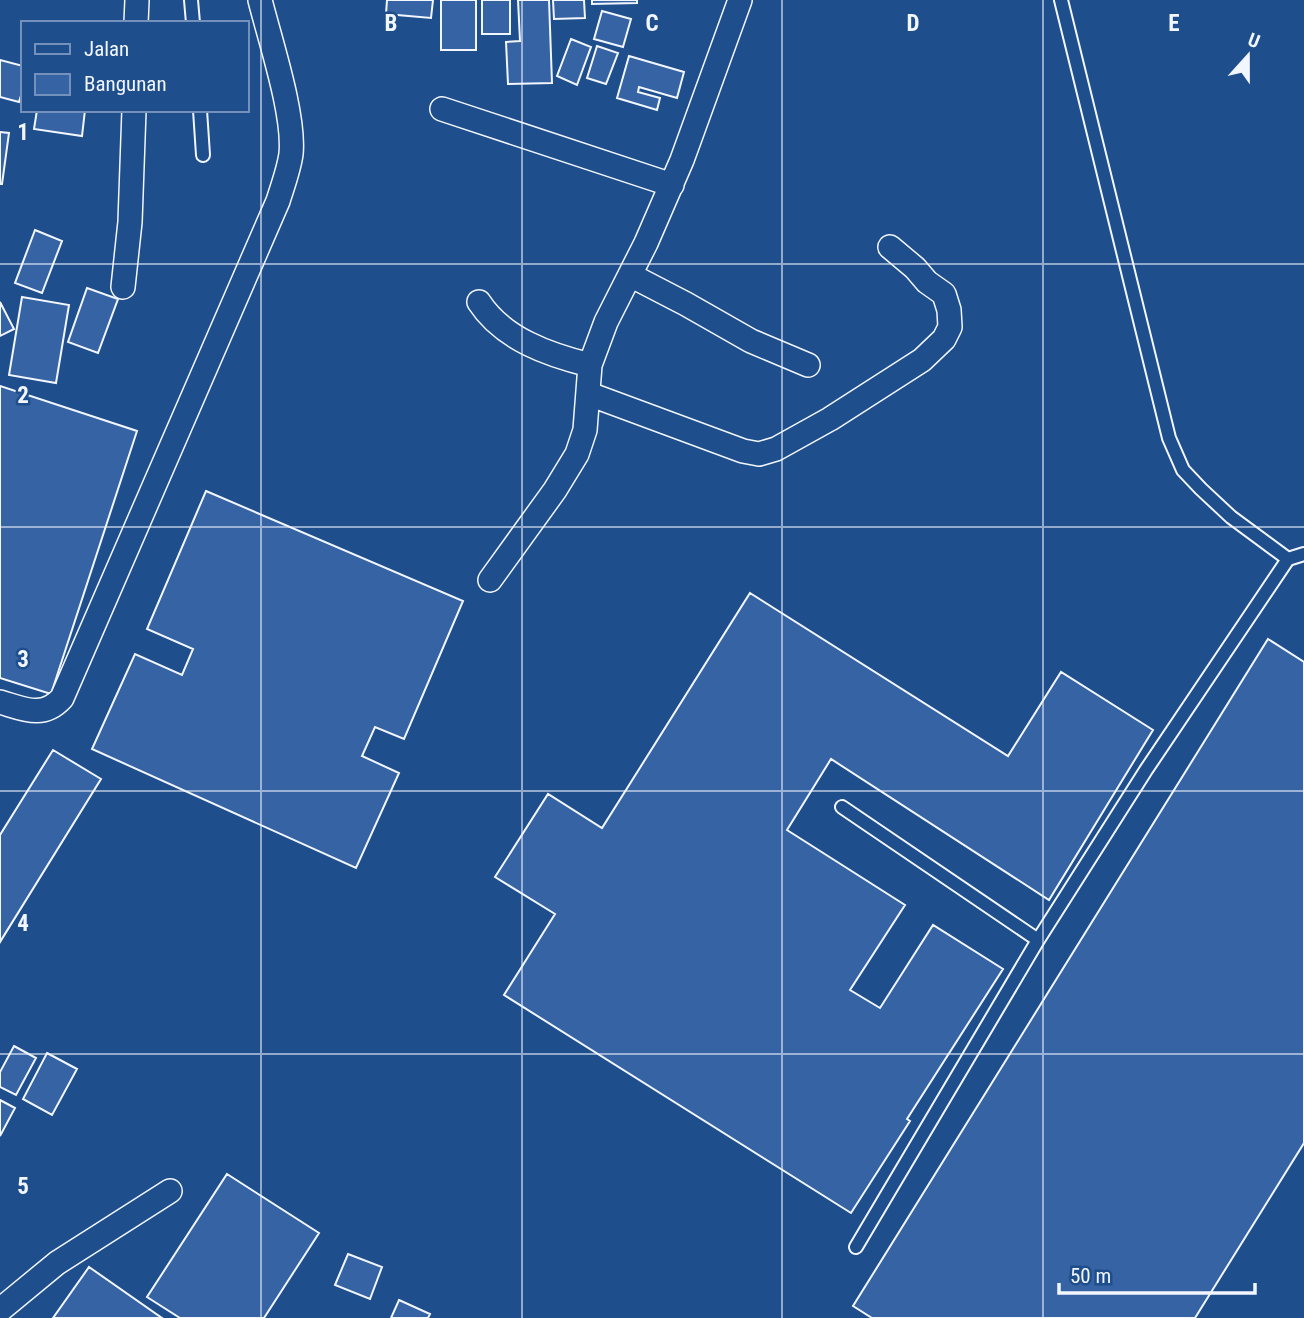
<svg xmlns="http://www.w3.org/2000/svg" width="1304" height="1318" viewBox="0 0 1304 1318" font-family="'Roboto Condensed',sans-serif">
	<rect width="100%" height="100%" fill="#1f4e8c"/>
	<path fill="#3563a3" stroke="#f2f6ff" stroke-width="2" d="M387 0H433L431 18 386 14Z
		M441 0H476V50H441Z
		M482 0H510V34H482Z
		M518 0H549L552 83 508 84 506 42 520 41Z
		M553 0H584L585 18 554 19Z
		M592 0H637V3L592 4Z
		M602 11 631 19 623 47 594 39Z
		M571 39 591 47 577 85 557 76Z
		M597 46 618 53 606 84 587 78Z
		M629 56 684 72 677 98 639 87 638 92 660 98 657 110 617 98Z
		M0 60 23 66V89L19 102 0 97Z
		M37 110H85L82 136 34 129Z
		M0 132 9 133 2 184H0Z
		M35 230 62 241 42 293 15 283Z
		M87 288 118 299 98 353 68 342Z
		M22 297 69 305 56 383 9 375Z
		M0 302 14 329 0 336Z
		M0 386 137 431 51 694 0 678Z
		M206 491 463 601 404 739 375 727 362 756 399 773 356 868 92 749 135 654 182 675 193 649 147 629Z
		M750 593 1008 756 1061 672 1153 730 1049 900 831 759 787 830 905 905 850 990 880 1008 933 925 1003 969 907 1119 910 1121 851 1213 504 995 555 914 495 877 548 794 602 828Z
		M1268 639 1304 662V1143L1195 1318H872L853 1306Z
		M53 750 101 779 0 942V835Z
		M14 1046 36 1058 16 1095 0 1087V1072Z
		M47 1053 77 1069 52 1115 23 1099Z
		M0 1100 15 1108 0 1136Z
		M227 1174 319 1233 264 1318H180L147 1297Z
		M348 1254 382 1267 370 1299 335 1285Z
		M89 1267 162 1318H53Z
		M399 1300 430 1314 428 1318H391Z"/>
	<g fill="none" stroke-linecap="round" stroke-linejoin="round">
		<g stroke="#f2f6ff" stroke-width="16">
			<path id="service" d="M191 0 193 23
				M1061 0 1169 438 1183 470 1201 489 1231 517 1288 559
				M200 110 203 155
				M842 807 1038 940
				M856 1247 1038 940 1146 770 1288 559 1304 554"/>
		</g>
		<g stroke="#f2f6ff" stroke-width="26">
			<path id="minor" d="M136 23 137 0
				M442 109 672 185
				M630 275 686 304 751 341 808 365
				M123 287 130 222 134 110
				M479 302C503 339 549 355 590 365
				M589 394 743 451 759 454 776 449 830 419 922 360 944 339 950 327 949 310 944 294 927 282 915 268 890 247
				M490 580 555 490 577 454 585 430 590 365 606 322 646 243 682 160 740 0
				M0 702C24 709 43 719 62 698L278 201C283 185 289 169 291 154 295 115 270 40 260 0
				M0 1310 57 1263 170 1191"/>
		</g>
		<use href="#service" stroke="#1f4e8c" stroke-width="12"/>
		<use href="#minor" stroke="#1f4e8c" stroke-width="23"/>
	</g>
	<path fill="none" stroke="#f2f6ff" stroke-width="2" stroke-opacity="0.55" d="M261 0V1318M522 0V1318M782 0V1318M1043 0V1318M0 264H1304M0 527H1304M0 791H1304M0 1054H1304"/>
	<g font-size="23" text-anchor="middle" font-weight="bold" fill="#f2f6ff" stroke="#1f4e8c" stroke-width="5" stroke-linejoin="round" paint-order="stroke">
		<text x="391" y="31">B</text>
		<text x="652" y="31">C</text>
		<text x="913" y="31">D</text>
		<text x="1174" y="31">E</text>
		<text x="23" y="140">1</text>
		<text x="23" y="403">2</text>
		<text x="23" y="667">3</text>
		<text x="23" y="931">4</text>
		<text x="23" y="1194">5</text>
	</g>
	<rect x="21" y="21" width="228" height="91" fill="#1f4e8c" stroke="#7391ba" stroke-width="2"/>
	<rect x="35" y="44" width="35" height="10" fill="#1f4e8c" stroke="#7391ba" stroke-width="2"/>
	<text x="84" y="56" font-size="21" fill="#f2f6ff">Jalan</text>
	<rect x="35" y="74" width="35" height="21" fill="#3563a3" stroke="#7391ba" stroke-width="2"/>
	<text x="84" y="91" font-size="21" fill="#f2f6ff">Bangunan</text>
	<g transform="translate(1248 56) rotate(21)" stroke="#1f4e8c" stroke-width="5" paint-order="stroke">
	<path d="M0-5L12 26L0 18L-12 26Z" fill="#f2f6ff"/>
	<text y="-10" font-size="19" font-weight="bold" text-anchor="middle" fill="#f2f6ff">U</text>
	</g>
	<path d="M1059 1283v10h196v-10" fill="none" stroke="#f2f6ff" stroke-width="3.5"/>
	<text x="1070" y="1283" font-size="21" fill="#f2f6ff" stroke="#1f4e8c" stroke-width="5" paint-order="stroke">50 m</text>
</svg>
